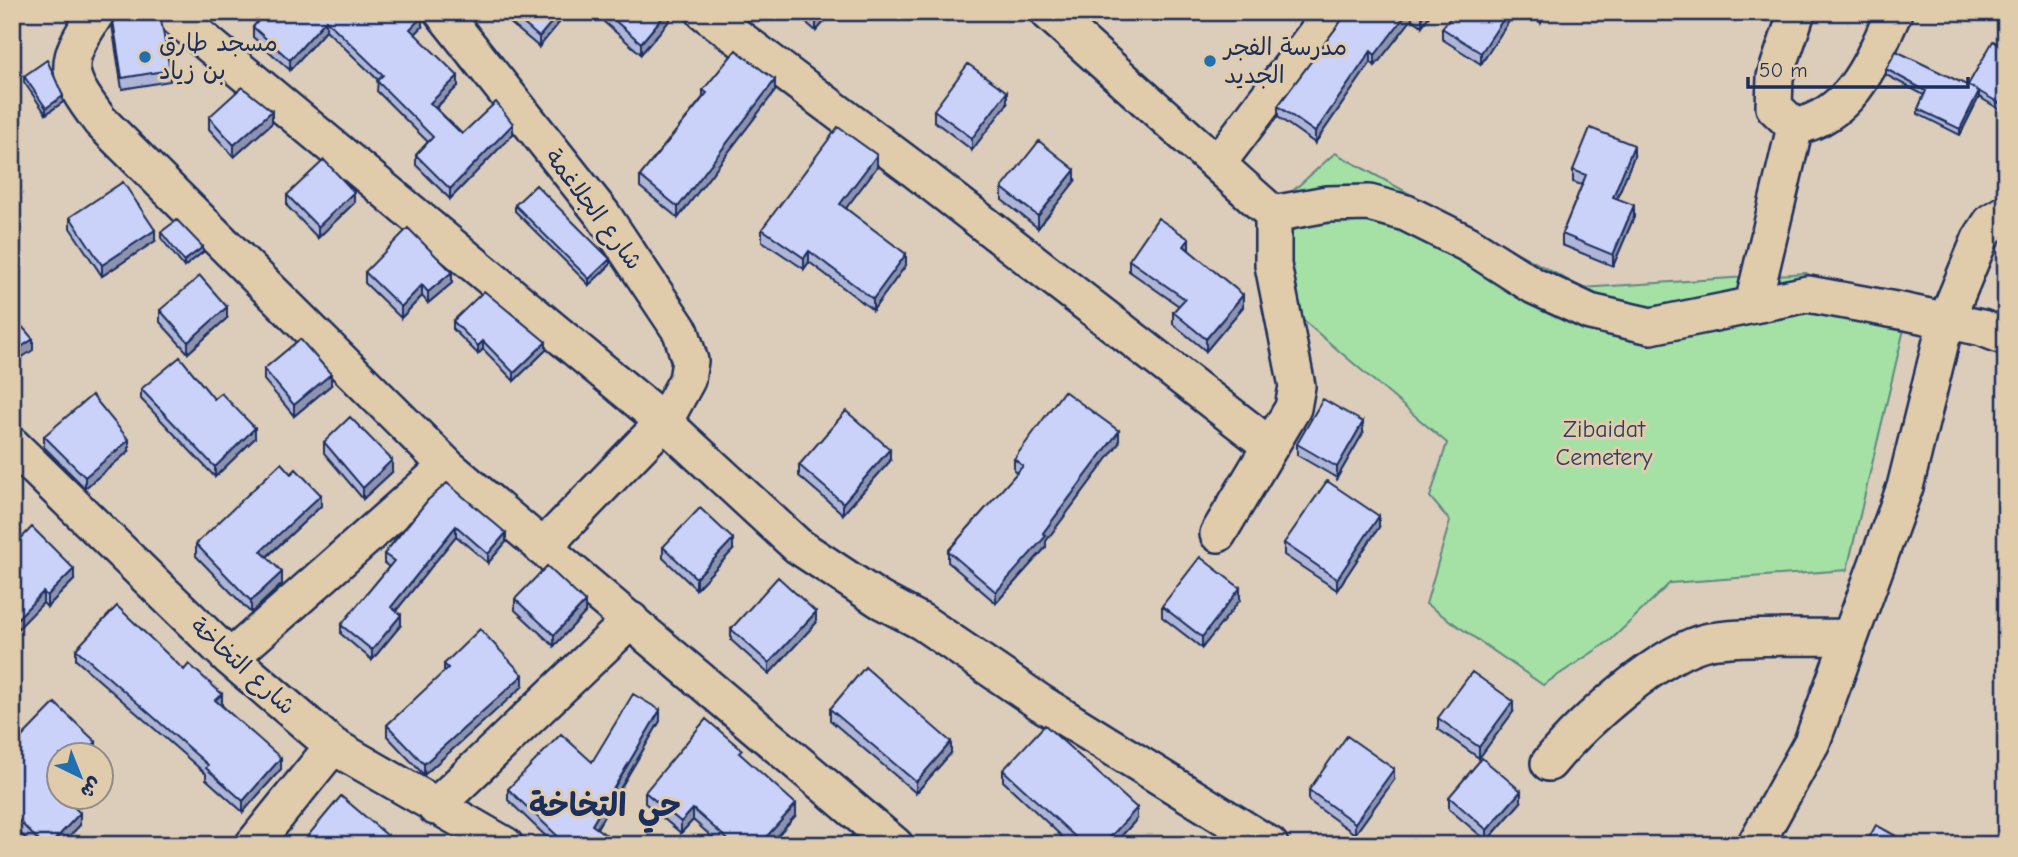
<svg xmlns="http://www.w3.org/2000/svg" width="2018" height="857" viewBox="0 0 2018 857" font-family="'Comic Neue','Playpen Sans Arabic',sans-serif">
	<rect width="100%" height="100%" fill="#dcccba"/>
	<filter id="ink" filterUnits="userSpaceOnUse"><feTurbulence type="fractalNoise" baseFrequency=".0143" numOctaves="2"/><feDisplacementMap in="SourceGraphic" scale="14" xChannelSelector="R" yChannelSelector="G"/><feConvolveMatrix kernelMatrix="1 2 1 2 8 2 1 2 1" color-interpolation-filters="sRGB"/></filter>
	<g filter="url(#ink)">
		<path fill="#a5e0a5" stroke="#608882" stroke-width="2" d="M1335 153 1582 288 1806 273 1904 329 1847 570 1670 583 1611 640 1543 685 1426 604 1450 521 1430 497 1447 443 1298 316 1277 205Z"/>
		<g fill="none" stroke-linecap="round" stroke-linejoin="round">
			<g stroke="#1b2f5e" stroke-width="40">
				<path id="street" d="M97 12C63 63 63 72 100 121L447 466 895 845
					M170 12 664 422 798 546 880 600 922 622 1041 703 1270 845
					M442 12 603 215 681 332 690 361 687 380 664 422 542 548
					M704 12 911 167 1269 445
					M1048 12 1273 214 1327 204 1369 203 1406 213 1468 244 1534 286 1590 312 1651 326 1808 294 1906 312 1982 328 2006 337
					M1795 127 1774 107 1775 77 1797 12
					M1218 163 1332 12
					M1753 304 1795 127C1853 114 1872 61 1894 12
					M12 445 230 658 333 746 505 845
					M1218 534 1293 408 1297 386 1273 265V214
					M230 658 447 466
					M1549 763C1580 725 1661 650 1710 641 1750 635 1808 638 1850 637
					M435 807 631 620
					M253 845 333 746
					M1755 845 1812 742 1905 487 1946 321 1980 239 1991 222 2006 213"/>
			</g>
			<use href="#street" stroke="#e0cbaa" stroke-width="35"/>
		</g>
		<path fill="#aeb5d7" stroke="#1b2f5e" stroke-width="2" d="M266 12 422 27 415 34 458 86 436 108 462 134H513L450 199 416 165V155L428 142 377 91 378 80 326 30 290 70 253 37V27Z
			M502 12H568L539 47 502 16Z
			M604 12H670V20L641 54 604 22Z
			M794 12H833L816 31Z
			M1348 12H1432L1422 26 1412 19 1375 66 1371 62 1315 143 1278 117V106Z
			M1456 12H1515L1481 64 1442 39V28Z
			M1529 12H1550L1541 23Z
			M112 14 170 70V81L122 89 112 25Z
			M2006 48V113L1979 97 1960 135 1918 114V109L1924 95 1886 75V69L1968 86V85Z
			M24 76 63 102 46 114 24 82Z
			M703 90 775 91 678 218 640 187V176L703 97Z
			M1007 104 972 150 934 121V110Z
			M209 117 272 123 234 157 209 129Z
			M1634 156 1617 198 1634 217 1613 266 1562 245V234L1582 185 1573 182V170Z
			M877 167 846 208 906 265 873 310 809 262 804 269 762 241V229Z
			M1075 181 1038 228 1002 200V188Z
			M287 195 354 203 318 238 287 206Z
			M515 205 610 265 589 285 515 211Z
			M70 217 155 241 102 276 70 228Z
			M161 232 203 252 184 267 161 238Z
			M1189 250 1243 307 1206 351 1173 324V312L1179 306 1129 271V260Z
			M365 272 452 283 428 303 422 296 401 318 365 283Z
			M160 310 227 318 188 353 160 322Z
			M453 321 546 350 514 381 483 349 478 354 453 329Z
			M264 369 331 385 294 416 264 380Z
			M141 389 214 399 255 438 215 477 141 399Z
			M1363 433 1337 478 1297 455V444Z
			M44 436 129 451 85 488 44 447Z
			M324 442 392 472 363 499 324 453Z
			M1119 443 1046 541V547L996 603 948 562V551L1017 473 1014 470V459Z
			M890 461 843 514 799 476V465Z
			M428 500 506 542 488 563 456 536 396 611 401 625 372 660 341 634V625L389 567 384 563V554Z
			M321 506 267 557 282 584 251 613 196 556V544Z
			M1379 527 1337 590 1284 555V543Z
			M663 547 733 550 696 589 663 558Z
			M12 548 74 580 47 607 43 603Z
			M515 599 585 613 554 646 515 610Z
			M1240 600 1202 648 1162 617V606Z
			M816 623 769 674 731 640V629Z
			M76 649 222 705 281 769 243 812 206 779V774L76 660Z
			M444 664 523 686 424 775 387 736V725L444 673Z
			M830 709 951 753 916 793 830 720Z
			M1513 712 1479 758 1438 729V718Z
			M660 721 597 828 606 845H555L508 800V789L592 762Z
			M12 747 96 754 60 755V797L80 825 61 845H32L14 827Z
			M742 756 796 815 769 845H721L693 820 681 833 645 803V792Z
			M1003 770 1137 819 1113 845H1071L1003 781Z
			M1394 780 1355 834 1309 801V790Z
			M1449 797 1521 802 1487 841 1449 809Z"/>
		<path fill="#8d93af" stroke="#1b2f5e" stroke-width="2" d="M560 12H568L539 47V37Z
			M667 12H670V20L641 54V43Z
			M823 12H833L816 31V20Z
			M1408 12H1412V19L1375 66V55Z
			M1424 12H1432L1422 26V15Z
			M1508 12H1515L1481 64V53Z
			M1541 12H1550L1541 23Z
			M422 17V27L410 39V29Z
			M326 20V30L290 70V60Z
			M1371 51V62L1315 143V132Z
			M458 76V86L430 113V103Z
			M775 80V91L678 218V207Z
			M1979 91V97L1960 135V129Z
			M1007 92V104L972 150V138Z
			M63 96V102L46 114V108Z
			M272 111V123L234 157V145Z
			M513 124V134L450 199V189Z
			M1634 145V156L1613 208V197Z
			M877 155V167L840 216V204Z
			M1075 170V181L1038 228V216Z
			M354 192V203L318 238V227Z
			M1634 205V217L1613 266V255Z
			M155 230V241L102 276V265Z
			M1189 239V250L1184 246Z
			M203 247V252L184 267V261Z
			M809 251V262L804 269V258Z
			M906 254V265L873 310V299Z
			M610 259V265L589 285V279Z
			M452 272V283L428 303V292Z
			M422 285V296L401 318V307Z
			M1243 295V307L1206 351V339Z
			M227 307V318L188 353V342Z
			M33 339V350L12 364V353Z
			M483 341V349L478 354V346Z
			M546 342V350L514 381V373Z
			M331 374V385L294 416V405Z
			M1363 422V433L1337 478V467Z
			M255 428V438L215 477V467Z
			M1119 431V443L1046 541V547L996 603V592L1043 533Z
			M129 440V451L85 488V477Z
			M890 449V461L843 514V503Z
			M392 460V472L363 499V488Z
			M321 495V506L261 562V551Z
			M1379 516V527L1337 590V579Z
			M456 526V536L391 617V607Z
			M506 533V542L488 563V554Z
			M733 539V550L696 589V578Z
			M74 569V580L47 607V596Z
			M282 572V584L251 613V601Z
			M1240 588V600L1202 648V637Z
			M43 592V603L12 635V624Z
			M585 602V613L554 646V635Z
			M816 612V623L769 674V663Z
			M401 615V625L372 660V650Z
			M523 675V686L424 775V764Z
			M222 694V705L215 712V700Z
			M1513 701V712L1479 758V747Z
			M660 710V721L592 836V825Z
			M96 742V754L95 755H84Z
			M951 742V753L916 793V782Z
			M281 758V769L243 812V801Z
			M1394 769V780L1355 834V823Z
			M60 781V793L54 787Z
			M1521 791V802L1487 841V830Z
			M796 804V815L769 845H759Z
			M1137 808V819L1113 845H1103Z
			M693 809V820L681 833V822Z
			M80 813V825L61 845H50Z
			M14 816V827L12 829V818Z
			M606 835V845H597Z
			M388 836V845H381Z"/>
		<path fill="#cad2fa" stroke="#1b2f5e" stroke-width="2" d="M122 12H155L161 20 170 70 122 78 112 14Z
			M266 12H417L422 17 410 29 458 76 430 103 462 134 496 102 513 124 450 189 416 155 433 137 377 81 383 75 326 20 290 60 253 27Z
			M510 12H560L539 37Z
			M605 12H667L641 43Z
			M807 12H823L816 20Z
			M1348 12H1408L1375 55 1371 51 1315 132 1278 106Z
			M1456 12H1508L1481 53 1442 28Z
			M1993 41 2006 48V107L1968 85Z
			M736 50 775 80 678 207 640 176 707 93 703 90Z
			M1896 51 1979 91 1960 129 1918 109 1926 91 1886 69Z
			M47 60 63 96 46 108 24 76Z
			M968 64 1007 92 972 138 934 110Z
			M242 87 272 111 234 145 209 117Z
			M838 127 877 155 840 204 906 254 873 299 809 251 804 258 762 229Z
			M1590 128 1634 145 1613 197 1634 205 1613 255 1562 234 1586 175 1573 170Z
			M1039 141 1075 170 1038 216 1002 188Z
			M324 160 354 192 318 227 287 195Z
			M123 182 155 230 102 265 70 217Z
			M536 185 610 259 589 279 515 205Z
			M1158 218 1189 239 1184 246 1243 295 1206 339 1173 312 1185 299 1129 260Z
			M177 220 203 247 184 261 161 232Z
			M408 228 452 272 428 292 422 285 401 307 365 272Z
			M200 276 227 307 188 342 160 310Z
			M484 291 546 342 514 373 483 341 478 346 453 321Z
			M12 315 33 339 12 353Z
			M300 339 331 374 294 405 264 369Z
			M180 357 214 399 221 393 255 428 215 467 141 389Z
			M1064 391 1119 431 1043 533 1046 536 996 592 948 551 1023 466 1014 459Z
			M92 395 129 440 85 477 44 436Z
			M1323 399 1363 422 1337 467 1297 444Z
			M846 411 890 449 843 503 799 465Z
			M350 417 392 460 363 488 324 442Z
			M281 463 291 474 296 469 321 495 261 551 282 572 251 601 196 544Z
			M1327 481 1379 516 1337 579 1284 543Z
			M447 483 506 533 488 554 456 526 391 607 401 615 372 650 341 625 394 561 384 554 428 500Z
			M700 508 733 539 696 578 663 547Z
			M32 527 74 569 47 596 43 592 12 624V548Z
			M1200 557 1240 588 1202 637 1162 606Z
			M547 566 585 602 554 635 515 599Z
			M778 577 816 612 769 663 731 629Z
			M117 606 184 670 189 664 222 694 215 700 281 758 243 801 206 768 208 765 76 649Z
			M480 629 523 675 424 764 387 725 448 668 444 664Z
			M865 667 951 742 916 782 830 709Z
			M1472 672 1513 701 1479 747 1438 718Z
			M633 694 660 710 592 825 606 835 597 845H567L508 789 561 734 592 762Z
			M55 703 96 742 84 755H60V781L54 787 60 793V797H64L80 813 50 845H43L14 816 12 818V747Z
			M706 719 742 750 739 753 796 804 759 845H734L693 809 681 822 645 792Z
			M1045 725 1137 808 1103 845H1084L1003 770Z
			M1347 736 1394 769 1355 823 1309 790Z
			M1482 758 1521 791 1487 830 1449 797Z
			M341 796 388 836 381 845H302L301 844Z
			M1876 825 1896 836 1892 845H1865Z
			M852 835 861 845H841Z
			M1777 841 1785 845H1774Z"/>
	</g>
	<g fill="#1f6fb2" stroke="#e0cbaa" stroke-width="2.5">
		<circle cx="145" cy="57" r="7"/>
		<circle cx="1210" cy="61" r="7"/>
	</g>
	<g text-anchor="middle" stroke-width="6" stroke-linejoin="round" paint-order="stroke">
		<g font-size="24" fill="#1b2f5e" stroke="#e0cbaa" text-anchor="start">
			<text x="159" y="51">مسجد طارق<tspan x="159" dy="28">بن زياد</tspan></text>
			<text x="1224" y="55">مدرسة الفجر<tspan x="1224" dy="28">الجديد</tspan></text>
		</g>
		<g font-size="24" fill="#1b2f5e" stroke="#e0cbaa">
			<text transform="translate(594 209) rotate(53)" y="8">شارع الجلاغمة</text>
			<text transform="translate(243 666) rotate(42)" y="8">شارع التخاخة</text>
		</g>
		<g font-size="24" fill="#294165" stroke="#e0cbaa">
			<text x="1604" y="437">Zibaidat<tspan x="1604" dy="28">Cemetery</tspan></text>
		</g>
		<g font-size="32" font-weight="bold" fill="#1b2f5e" stroke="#e0cbaa">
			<text x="605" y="816">حي التخاخة</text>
		</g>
	</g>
	<rect width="2018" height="857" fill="none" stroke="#e0cbaa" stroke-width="42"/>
	<rect x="21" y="21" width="1976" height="815" fill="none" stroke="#1b2f5e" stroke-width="2.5" filter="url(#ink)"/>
	<g transform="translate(80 776) rotate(137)"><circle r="33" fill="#e0cbaa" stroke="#918d8c" stroke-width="2"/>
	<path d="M0-5L12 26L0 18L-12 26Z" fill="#1f6fb2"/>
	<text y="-10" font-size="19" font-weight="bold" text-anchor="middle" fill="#1b2f5e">ش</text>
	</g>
	<path d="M1748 77v10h220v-10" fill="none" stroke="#1b2f5e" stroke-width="3.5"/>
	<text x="1759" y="77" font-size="21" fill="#1b2f5e" stroke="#e0cbaa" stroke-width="5" paint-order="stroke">50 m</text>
</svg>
